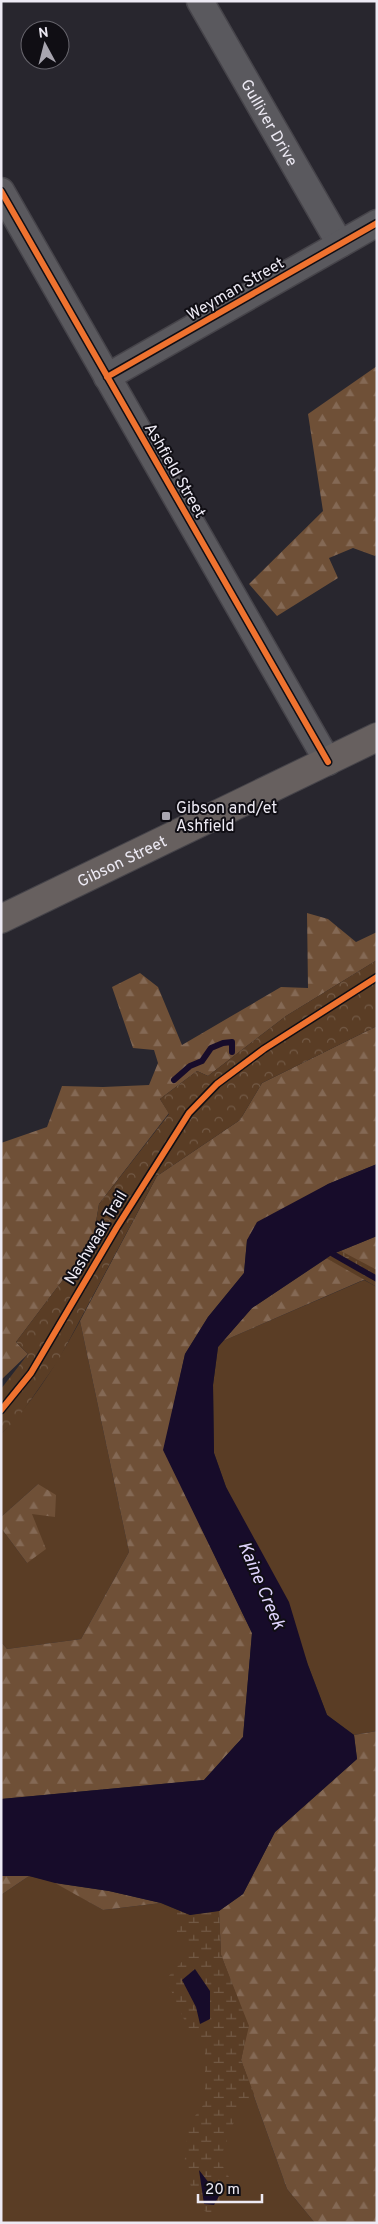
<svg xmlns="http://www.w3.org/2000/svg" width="378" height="2224" viewBox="0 0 378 2224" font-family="Overpass,sans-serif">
	<defs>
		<pattern id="forest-firs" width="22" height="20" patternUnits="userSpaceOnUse" patternTransform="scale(1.25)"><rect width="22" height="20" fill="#6f5037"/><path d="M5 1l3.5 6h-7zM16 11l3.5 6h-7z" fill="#846955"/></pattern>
		<pattern id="wetland-marsh" width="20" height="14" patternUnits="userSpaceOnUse" patternTransform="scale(1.25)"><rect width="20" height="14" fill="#5a3d25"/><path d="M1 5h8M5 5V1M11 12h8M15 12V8" fill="none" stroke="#725945"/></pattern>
		<pattern id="park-crowns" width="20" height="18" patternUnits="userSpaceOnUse" patternTransform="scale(1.25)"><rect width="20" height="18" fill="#5a3d25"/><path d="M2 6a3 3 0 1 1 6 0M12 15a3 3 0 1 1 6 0" fill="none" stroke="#725945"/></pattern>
	</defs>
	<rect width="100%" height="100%" fill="#28262e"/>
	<path fill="#5a3d25" d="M364 1280 377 1287V1731L354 1735 327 1715 308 1665 226 1487 214 1453 213 1385 218 1347 223 1341Z
		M80 1321 129 1552 81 1639 7 1649 1 1642V1528L27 1563 31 1514 38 1484 1 1517V1434C34 1402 58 1361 80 1321Z
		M29 1876 55 1882 103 1910 161 1903 190 1915 219 1911 221 1955 249 2026 241 2060 287 2189 315 2223H1V1895Z"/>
	<path fill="url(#forest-firs)" d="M377 366V554L375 556 353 548 329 558 338 578 277 616 249 584 323 511 308 414Z
		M307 913 328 919 356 942 377 932V960L286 1016 208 1076 197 1071 160 1099 169 1113 99 1204 93 1240 16 1342 28 1354 1 1380V1143L47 1127 62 1086 103 1087 149 1085 158 1063 154 1050 133 1048 112 987 140 973 158 987 182 1045 281 987 308 988Z
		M377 1026V1164L328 1184 247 1240 244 1273 208 1317 185 1354 164 1450 252 1633 243 1737 204 1780 1 1799V1642L7 1649 81 1639 129 1552 80 1321 157 1176 240 1120 262 1083Z
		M377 1236V1274L223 1341 252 1308 333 1254Z
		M38 1484 56 1495 55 1517 32 1514 46 1549 27 1563 1 1528V1517Z
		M377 1731V2223H315L287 2189 241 2060 248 2026 221 1955 219 1911 243 1894 275 1832 357 1759 354 1735Z
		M1 1876H29L1 1895Z
		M55 1883 109 1891 161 1903 103 1910Z"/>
	<path fill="url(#wetland-marsh)" d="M341 1251 377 1270V1287L326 1258Z
		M177 1910 190 1915 219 1911 221 1955 249 2026 241 2060 254 2094 238 2111 219 2162C231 2174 233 2188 232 2205L211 2215 199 2207 184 2168 188 2125 205 2103V2038L191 2035 166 1979 192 1951 177 1937Z"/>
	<path fill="url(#park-crowns)" d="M377 960V1026L262 1083 240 1120 157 1176 58 1361 18 1418 1 1434V1389L28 1354 16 1342 93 1240 99 1204 169 1114 160 1099 197 1071 208 1076 286 1016Z"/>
	<path fill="#170c2a" d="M377 1164V1236L333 1254 252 1308 218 1347 213 1385 214 1453 226 1487 289 1602 308 1665 327 1715 354 1735 357 1759 275 1832 243 1894 219 1911 190 1915 161 1903 109 1891 55 1883 29 1876H1V1799L204 1780 243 1737 252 1633 163 1450 185 1354 208 1317 244 1273 247 1240 257 1222 328 1184Z
		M195 1969 210 1991V2019L200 2024 196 2007 182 1980Z
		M199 2170 219 2196 214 2205 204 2204Z"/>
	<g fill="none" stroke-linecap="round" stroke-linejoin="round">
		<path stroke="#170c2a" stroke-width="6" d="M174 1080 190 1066 202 1061 211 1048 223 1043 232 1042V1052
			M333 1254 377 1279"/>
		<g stroke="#46444a" stroke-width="29">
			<g id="minor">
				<path id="s1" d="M200 1 340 244"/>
				<path d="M1 191 328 762"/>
				<path d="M107 377 377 223"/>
			</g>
		</g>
		<g stroke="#46444a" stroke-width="30">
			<g id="major">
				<path id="s2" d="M1 919 377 737"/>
			</g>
		</g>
		<use href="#minor" stroke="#5a595e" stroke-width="26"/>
		<use href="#major" stroke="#67605f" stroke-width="28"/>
		<g stroke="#100e14" stroke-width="9">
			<path id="cycleway" d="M1 191 328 762
				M107 377 377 223
				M1 1410 31 1373 117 1227 189 1113 217 1084 264 1049 377 977"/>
		</g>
		<use href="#cycleway" stroke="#ef722f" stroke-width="6"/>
	</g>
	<rect fill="#a8a5af" stroke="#100e14" stroke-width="2" x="161" y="811" width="10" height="10" rx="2.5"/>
	<g text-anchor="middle" stroke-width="4" stroke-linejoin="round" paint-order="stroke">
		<g font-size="16" fill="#edeaf4" stroke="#100e14">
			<text dy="6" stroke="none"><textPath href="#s1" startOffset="140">Gulliver Drive</textPath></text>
			<text transform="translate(235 288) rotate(-30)" y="6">Weyman Street</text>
			<text transform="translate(176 470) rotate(60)" y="6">Ashfield Street</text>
			<text dy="6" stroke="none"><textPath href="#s2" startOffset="134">Gibson Street</textPath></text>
			<text transform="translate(95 1237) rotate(-59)" y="6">Nashwaak Trail</text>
		</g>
		<g font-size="16" fill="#edeaf4" stroke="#100e14" text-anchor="start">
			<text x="176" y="813">Gibson and/et<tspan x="176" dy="18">Ashfield</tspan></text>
		</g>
		<g font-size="18" font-style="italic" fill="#e0d5fe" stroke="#100e14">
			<text transform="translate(262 1585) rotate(67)" y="6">Kaine Creek</text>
		</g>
	</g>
	<rect width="378" height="2224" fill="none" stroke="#edeaf4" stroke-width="5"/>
	<g transform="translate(45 45) rotate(353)"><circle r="24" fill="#100e14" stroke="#68666e"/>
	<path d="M0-4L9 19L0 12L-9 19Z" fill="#a8a5af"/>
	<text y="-8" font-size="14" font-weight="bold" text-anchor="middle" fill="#edeaf4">N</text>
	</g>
	<path d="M198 2194v8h64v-8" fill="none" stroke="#edeaf4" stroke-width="2.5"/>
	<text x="205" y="2194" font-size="15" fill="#edeaf4" stroke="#100e14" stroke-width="4" paint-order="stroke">20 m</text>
</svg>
